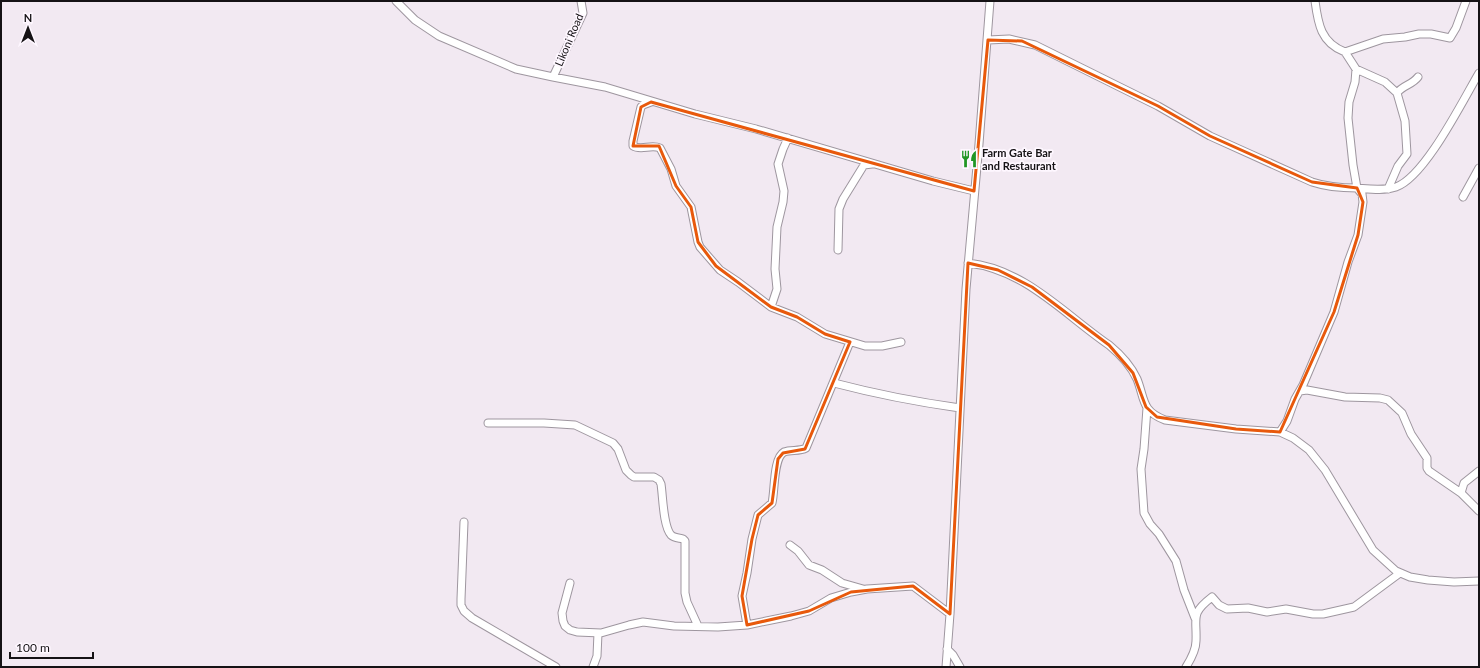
<svg xmlns="http://www.w3.org/2000/svg" width="1480" height="668" viewBox="0 0 1480 668" font-family="Lato,sans-serif">
	<rect width="100%" height="100%" fill="#f2e9f2"/>
	<g fill="none" stroke-linecap="round" stroke-linejoin="round">
		<g stroke="#9e969f" stroke-width="9">
			<path id="minor" d="M396 1 415 20 439 36 516 69 553 77 605 87 695 114 756 129 933 181 974 191
				M1315 1C1318 24 1321 43 1345 52L1383 39 1405 37 1419 34H1431L1450 38 1456 28 1466 1
				M988 40 1009 39 1035 45 1158 106 1210 136 1312 182C1327 187 1341 188 1357 188 1370 189 1384 191 1396 187 1425 177 1463 100 1479 73
				M1356 69 1385 82 1397 93
				M553 77 583 13 581 1
				M651 102 643 105 641 107 633 141V146C641 151 651 144 660 148L671 169 676 186 691 207 698 242 700 247 720 270 738 282 771 307 797 317 825 334 865 346H882L901 342
				M1388 189 1398 166 1407 154 1405 121 1397 93C1403 85 1412 85 1418 77
				M1463 197 1479 168
				M838 250 839 209 843 199 864 165 872 164
				M968 263C1025 269 1065 315 1109 345 1120 354 1131 366 1137 379 1145 399 1141 411 1165 420L1236 429 1280 432 1293 438 1309 450 1325 470 1373 550 1396 571 1410 577 1428 580 1454 582 1479 581
				M771 307 777 289 775 269 777 227 783 202 784 191 778 164 783 149 788 138
				M834 383C876 394 917 402 960 408
				M1300 391 1307 390 1345 397 1380 398 1388 400 1402 413 1411 434 1427 458V468L1429 471 1461 493 1479 511
				M1147 408 1144 449 1141 469 1144 513 1150 524 1159 534 1176 561 1184 590 1195 618
				M488 423H544L575 425 613 443 618 449 626 470 631 475 634 477H654L659 480 661 484C663 497 663 526 671 535 674 538 680 538 683 539L685 541V593L687 602 698 626
				M1280 432 1287 421 1295 399 1303 385 1334 312 1348 262 1358 235 1363 202 1362 194 1357 188 1353 165 1348 118 1349 102 1355 82 1356 69 1345 52
				M1461 493 1464 483 1479 471
				M464 522 461 599V605L464 611 472 618 556 667
				M790 545 798 551 809 565 822 570 842 583 863 589
				M570 583 562 613 563 621 565 626 570 630 577 632 601 633 629 625 643 622 674 626 718 627 747 625 791 616 809 611 831 598 851 592 867 589 913 586 950 614
				M747 625 742 596 747 573 752 539 758 515 772 503C775 491 773 458 784 452 791 449 799 452 806 448L850 342
				M947 649 953 655 960 667
				M593 667 597 656 598 633
				M946 667 950 614 966 289 979 144 990 1
				M1186 667C1191 659 1196 650 1196 641 1197 617 1190 614 1212 597L1219 605 1227 609 1248 608 1267 612 1286 609 1313 614H1323L1354 607 1400 573"/>
		</g>
		<use href="#minor" stroke="#fff" stroke-width="7"/>
	</g>
	<path fill="none" stroke="#e8590c" stroke-width="3" stroke-linejoin="round" d="M988 40 1022 41 1158 106 1210 136 1312 182 1357 188 1363 202 1358 235 1334 312 1280 432 1236 429 1157 417 1146 407 1133 373 1109 345 1032 287 998 270 968 263 950 614 913 586 851 592 809 611 747 625 742 596 752 539 758 515 772 503 778 459 783 453 805 449 850 342 825 334 797 317 771 307 716 266 698 242 691 207 676 186 659 146H633L641 107 651 102 974 191Z"/>
	<defs>
		<g id="restaurant-bare" transform="scale(1.38)"><path d="M-5-6h1v4h1v-4h1v4h1v-4h1v5L-1.5 .5V6h-2V.5L-5-1ZM5-6V6H3V1.5H1.5Q1.5-4 5-6Z" fill="#229625" stroke="#fef7ff" stroke-width="2.5" paint-order="stroke"/></g>
	</defs>
	<g fill-rule="evenodd">
		<use href="#restaurant-bare" x="969" y="159"/>
	</g>
	<g text-anchor="middle" stroke-width="3.5" stroke-linejoin="round" paint-order="stroke">
		<g font-size="11" fill="#151215" stroke="#fef7ff">
			<text transform="translate(569 40) rotate(-67)" y="4">Likoni Road</text>
		</g>
		<g font-size="11" font-weight="bold" fill="#151215" stroke="#fef7ff" text-anchor="start">
			<text x="982" y="157">Farm Gate Bar<tspan x="982" dy="13">and Restaurant</tspan></text>
		</g>
	</g>
	<rect width="1480" height="668" fill="none" stroke="#151215" stroke-width="4"/>
	<g transform="translate(28 28)" stroke="#fef7ff" stroke-width="3" paint-order="stroke">
	<path d="M0-3L7 15L0 10L-7 15Z" fill="#151215"/>
	<text y="-6" font-size="11" font-weight="bold" text-anchor="middle" fill="#151215">N</text>
	</g>
	<path d="M10 652v6h83v-6" fill="none" stroke="#151215" stroke-width="2"/>
	<text x="16" y="652" font-size="12" fill="#151215" stroke="#fef7ff" stroke-width="3" paint-order="stroke">100 m</text>
</svg>
